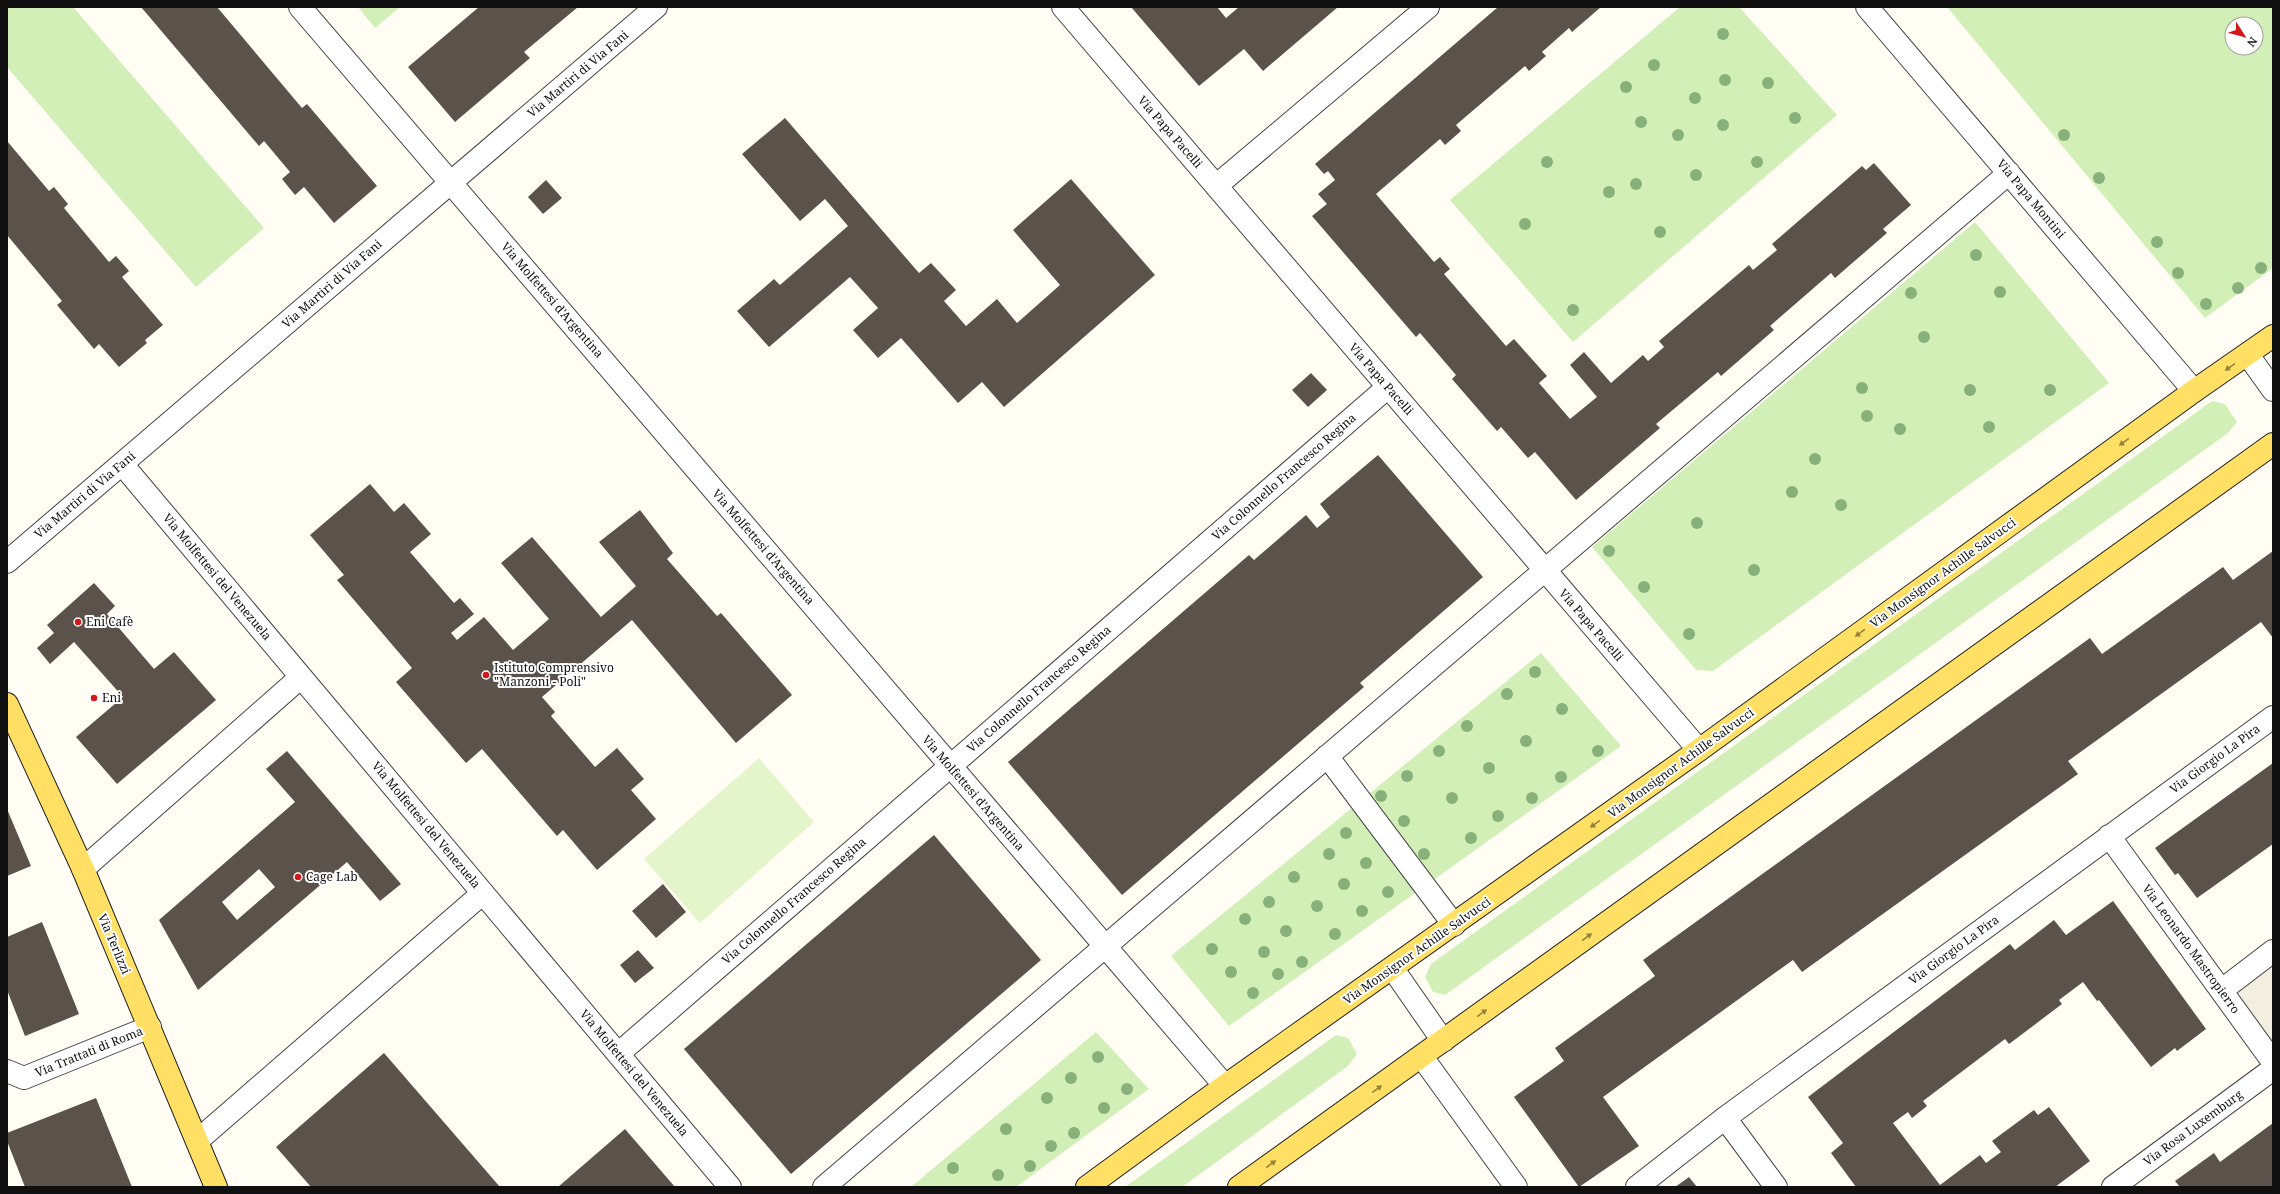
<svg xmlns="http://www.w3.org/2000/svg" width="2280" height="1194" viewBox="0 0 2280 1194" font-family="'Noto Serif',serif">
	<rect width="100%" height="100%" fill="#fffdf4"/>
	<path fill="#d2efb8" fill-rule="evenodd" d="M7 7H73L264 228 196 287 7 67Z
		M358 7H400L375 28Z
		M1680 7H1739L1837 115 1573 342 1450 200Z
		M1947 7H2273V268L2205 318ZM2232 24H2256V48H2232Z
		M1975 222 2109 383 1713 671 1696 670 1592 547Z
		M2212 401 2225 404 2237 422 2228 433 1445 995 1433 992 1425 977 1431 964Z
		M1541 653 1621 746 1229 1026 1171 956Z
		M1096 1032 1149 1089 1016 1187H911Z
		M1336 1035 1348 1038 1357 1054 1348 1066 1182 1187H1125Z"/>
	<path fill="#e5f5cb" d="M759 758 814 822 700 923 644 859Z"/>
	<path fill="#f2eee0" d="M2273 951V1062L2222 990Z"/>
	<path fill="#5b524b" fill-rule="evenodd" d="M141 7H217L302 108 307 104 377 186 334 223 304 187 295 195 282 179 290 172 264 141 259 146Z
		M479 7H578L524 52 530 58 455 122 408 67Z
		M1131 7H1217L1226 18 1239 7H1338L1263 71 1244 49 1199 86Z
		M1498 7H1601L1572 32 1569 28 1542 52 1546 56 1529 71 1525 66 1456 125 1461 131 1445 145 1440 139 1376 194 1434 262 1440 257 1450 269 1444 274 1506 346 1514 339 1547 376 1539 383 1570 419 1597 397 1570 365 1584 352 1611 383 1643 355 1648 361 1664 347 1659 341 1749 265 1753 270 1777 250 1772 244 1862 166 1866 170 1874 163 1911 205 1883 229 1887 233 1835 278 1831 273 1770 326 1774 330 1721 376 1718 372 1656 424 1660 428 1576 500 1535 452 1528 458 1501 427 1497 431 1452 379 1456 375 1420 333 1416 337 1312 216 1327 204 1318 194 1335 180 1328 171 1324 174 1315 164Z
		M785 118 919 273 931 263 956 290 944 301 966 326 997 299 1017 323 1060 285 1013 230 1071 179 1155 275 1004 407 982 382 958 403 901 338 878 358 853 330 878 308 850 277 769 347 737 311 774 279 780 285 848 226 825 199 800 221 742 154Z
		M7 141 49 191 54 187 68 204 64 208 109 262 116 256 129 271 122 277 163 325 145 340 147 343 119 367 99 344 94 349 57 305 62 301 7 235Z
		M546 180 562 198 543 214 528 197Z
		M1311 373 1327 390 1308 407 1292 390Z
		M1378 455 1483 577 1360 683 1364 687 1122 895 1008 762 1249 555 1254 560 1306 515 1317 528 1330 517 1320 504Z
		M370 484 394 512 404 503 431 534 410 552 454 603 460 598 474 614 451 633 457 640 484 617 513 650 549 619 501 563 532 537 601 617 636 586 599 542 640 510 673 553 667 559 717 616 721 613 792 695 736 743 632 620 542 697 555 712 551 716 595 767 617 748 644 779 631 790 656 819 597 870 563 830 557 836 482 749 466 763 396 682 412 668 337 580 344 575 310 535Z
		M2273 551V638L2261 622 2068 761 2078 774 1802 972 1793 960 1603 1097 1639 1146 1579 1187 1514 1097 1564 1061 1555 1048 1655 976 1643 960 2090 638 2102 654 2223 567 2233 580Z
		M94 583 115 606 107 614 154 669 174 652 216 700 117 784 76 737 123 697 74 642 50 664 37 648 54 633 47 625Z
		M287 751 401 884 380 901 347 862 198 990 159 920 295 802 266 769ZM259 869 275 887 237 920 222 902Z
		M2273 763V844L2197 898 2178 873 2175 875 2155 848Z
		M7 809 31 866 7 876Z
		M934 835 1041 960 791 1174 684 1049Z
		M663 884 686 912 656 938 632 911Z
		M2113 901 2206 1029 2177 1051 2175 1048 2151 1067 2099 1000 2097 1001 2083 982 2059 1000 2062 1004 2009 1044 2005 1039 1923 1101 1927 1106 1912 1118 1908 1112 1893 1123 1940 1185 1980 1155 1986 1163 2001 1152 1992 1141 2034 1110 2038 1115 2049 1107 2090 1161 2055 1187H1856L1831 1153 1843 1143 1808 1097 2010 944 2015 950 2054 920 2066 935Z
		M42 922 79 1014 25 1036 7 990V937Z
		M638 950 654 968 635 983 620 965Z
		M384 1053 500 1187H311L276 1147Z
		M96 1098 132 1187H25L7 1141V1133Z
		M2273 1123V1187H2180L2175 1181 2214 1153 2220 1162Z
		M625 1129 675 1187H558Z
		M1689 1177 1697 1187H1675L1685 1180Z"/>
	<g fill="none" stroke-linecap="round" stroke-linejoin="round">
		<g stroke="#434343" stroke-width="24">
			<path id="minor" d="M300 7 1225 1086
				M1063 7 1699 750
				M1867 7 2194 391
				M1216 186 1428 7
				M2248 355 2273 390
				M122 464 730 1187
				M7 562 656 7
				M1327 756 1454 925
				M2109 836 2273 1062
				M83 869 301 677
				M1393 969 1443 1041
				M2222 990 2273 951
				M618 1054 1388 387
				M1422 1057 1516 1187
				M7 1071 24 1078 150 1027
				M1725 1118 1776 1187
				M197 1141 483 893
				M824 1187 2009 173
				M1637 1187 1725 1118 2273 717
				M2113 1187 2273 1069"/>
		</g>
		<g stroke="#212121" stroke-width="24">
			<path id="major" d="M7 704 83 869 216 1187
				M1087 1187 1225 1086 1699 750 2194 391 2273 336
				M1239 1187 2273 444"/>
		</g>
		<use href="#minor" stroke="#fff" stroke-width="22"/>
		<use href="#major" stroke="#ffdf64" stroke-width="22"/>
	</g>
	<g fill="#88b07b">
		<circle cx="1723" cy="34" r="6"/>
		<circle cx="1654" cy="65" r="6"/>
		<circle cx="1725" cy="80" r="6"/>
		<circle cx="1768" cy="83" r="6"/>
		<circle cx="1626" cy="87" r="6"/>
		<circle cx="1695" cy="98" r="6"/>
		<circle cx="1795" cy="118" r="6"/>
		<circle cx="1641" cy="122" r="6"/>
		<circle cx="1723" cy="125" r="6"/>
		<circle cx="1678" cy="135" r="6"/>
		<circle cx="2064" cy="135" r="6"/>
		<circle cx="1547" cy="162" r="6"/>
		<circle cx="1757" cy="162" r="6"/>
		<circle cx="1696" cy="175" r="6"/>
		<circle cx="2099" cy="178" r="6"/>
		<circle cx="1636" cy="184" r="6"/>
		<circle cx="1609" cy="192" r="6"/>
		<circle cx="1525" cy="224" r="6"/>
		<circle cx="1660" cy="232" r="6"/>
		<circle cx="2157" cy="242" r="6"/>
		<circle cx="1976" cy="255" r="6"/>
		<circle cx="2261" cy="268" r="6"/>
		<circle cx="2178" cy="273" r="6"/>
		<circle cx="2238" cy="288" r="6"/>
		<circle cx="2000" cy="292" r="6"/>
		<circle cx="1911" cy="293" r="6"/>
		<circle cx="2206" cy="304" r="6"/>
		<circle cx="1573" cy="310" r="6"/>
		<circle cx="1924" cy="337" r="6"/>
		<circle cx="1862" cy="388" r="6"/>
		<circle cx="1970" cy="390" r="6"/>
		<circle cx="2050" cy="390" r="6"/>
		<circle cx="1867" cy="416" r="6"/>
		<circle cx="1989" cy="427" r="6"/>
		<circle cx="1900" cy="429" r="6"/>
		<circle cx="1815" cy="459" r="6"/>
		<circle cx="1792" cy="492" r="6"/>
		<circle cx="1841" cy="505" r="6"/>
		<circle cx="1697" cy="523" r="6"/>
		<circle cx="1609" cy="551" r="6"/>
		<circle cx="1754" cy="570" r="6"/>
		<circle cx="1644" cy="587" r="6"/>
		<circle cx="1689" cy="634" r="6"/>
		<circle cx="1535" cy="672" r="6"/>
		<circle cx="1507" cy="694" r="6"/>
		<circle cx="1562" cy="709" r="6"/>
		<circle cx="1467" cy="726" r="6"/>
		<circle cx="1526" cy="741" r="6"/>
		<circle cx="1439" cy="751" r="6"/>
		<circle cx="1598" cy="751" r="6"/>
		<circle cx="1489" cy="768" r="6"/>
		<circle cx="1407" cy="776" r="6"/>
		<circle cx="1561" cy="777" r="6"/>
		<circle cx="1381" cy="796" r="6"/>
		<circle cx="1452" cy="798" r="6"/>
		<circle cx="1532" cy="798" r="6"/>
		<circle cx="1498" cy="816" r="6"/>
		<circle cx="1404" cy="821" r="6"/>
		<circle cx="1346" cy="833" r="6"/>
		<circle cx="1471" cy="838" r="6"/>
		<circle cx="1329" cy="854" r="6"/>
		<circle cx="1424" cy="854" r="6"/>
		<circle cx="1366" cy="863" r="6"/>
		<circle cx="1294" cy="877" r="6"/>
		<circle cx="1344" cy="884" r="6"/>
		<circle cx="1388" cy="892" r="6"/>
		<circle cx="1269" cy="902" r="6"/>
		<circle cx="1317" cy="906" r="6"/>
		<circle cx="1362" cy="911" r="6"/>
		<circle cx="1245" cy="919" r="6"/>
		<circle cx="1286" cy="931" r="6"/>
		<circle cx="1335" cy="934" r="6"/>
		<circle cx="1212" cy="949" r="6"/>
		<circle cx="1264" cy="952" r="6"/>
		<circle cx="1302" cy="962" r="6"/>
		<circle cx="1231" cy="972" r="6"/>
		<circle cx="1278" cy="974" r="6"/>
		<circle cx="1253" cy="993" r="6"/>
		<circle cx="1098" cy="1057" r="6"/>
		<circle cx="1071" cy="1078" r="6"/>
		<circle cx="1127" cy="1089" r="6"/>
		<circle cx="1047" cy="1098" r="6"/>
		<circle cx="1104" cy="1108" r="6"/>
		<circle cx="1006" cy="1129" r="6"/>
		<circle cx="1074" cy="1133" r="6"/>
		<circle cx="1051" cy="1146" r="6"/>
		<circle cx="1030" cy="1166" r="6"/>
		<circle cx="953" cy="1168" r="6"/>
		<circle cx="998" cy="1175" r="6"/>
	</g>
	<defs><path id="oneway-solid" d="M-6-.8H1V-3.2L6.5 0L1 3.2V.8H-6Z"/></defs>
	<g fill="#93823e">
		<use href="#oneway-solid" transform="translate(2230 367) rotate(146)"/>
		<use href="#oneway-solid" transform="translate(2124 442) rotate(144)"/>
		<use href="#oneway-solid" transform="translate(1860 633) rotate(144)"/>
		<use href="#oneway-solid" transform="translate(1595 824) rotate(144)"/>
		<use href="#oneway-solid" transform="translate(1587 937) rotate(-36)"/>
		<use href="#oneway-solid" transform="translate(1482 1013) rotate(-36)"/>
		<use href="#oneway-solid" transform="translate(1377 1089) rotate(-36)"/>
		<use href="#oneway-solid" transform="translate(1271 1164) rotate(-36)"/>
	</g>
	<g fill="#d21719" stroke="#fff" stroke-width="1.5">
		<circle cx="78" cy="622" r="4"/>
		<circle cx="486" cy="675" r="4"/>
		<circle cx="94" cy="698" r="4"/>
		<circle cx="298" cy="877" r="4"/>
	</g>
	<g text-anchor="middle" stroke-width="4" stroke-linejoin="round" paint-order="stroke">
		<g font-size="12" fill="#101010" stroke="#fff">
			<text transform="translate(578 74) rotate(-40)" y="4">Via Martiri di Via Fani</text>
			<text transform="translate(1170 132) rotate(49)" y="4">Via Papa Pacelli</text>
			<text transform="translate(2031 199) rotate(50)" y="4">Via Papa Montini</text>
			<text transform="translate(332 284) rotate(-41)" y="4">Via Martiri di Via Fani</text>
			<text transform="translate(552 300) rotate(49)" y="4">Via Molfettesi d'Argentina</text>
			<text transform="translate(1381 379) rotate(49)" y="4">Via Papa Pacelli</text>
			<text transform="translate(1284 477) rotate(-41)" y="4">Via Colonnello Francesco Regina</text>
			<text transform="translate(85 495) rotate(-40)" y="4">Via Martiri di Via Fani</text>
			<text transform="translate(763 547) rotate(49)" y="4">Via Molfettesi d'Argentina</text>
			<text transform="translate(1943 573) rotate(-36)" y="4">Via Monsignor Achille Salvucci</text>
			<text transform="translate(217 577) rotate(50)" y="4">Via Molfettesi del Venezuela</text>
			<text transform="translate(1591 625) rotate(49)" y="4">Via Papa Pacelli</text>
			<text transform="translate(1039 689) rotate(-41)" y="4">Via Colonnello Francesco Regina</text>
			<text transform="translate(2215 759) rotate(-36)" y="4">Via Giorgio La Pira</text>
			<text transform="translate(1681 763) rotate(-36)" y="4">Via Monsignor Achille Salvucci</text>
			<text transform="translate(973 793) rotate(49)" y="4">Via Molfettesi d'Argentina</text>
			<text transform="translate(426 825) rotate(50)" y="4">Via Molfettesi del Venezuela</text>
			<text transform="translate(794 901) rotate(-41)" y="4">Via Colonnello Francesco Regina</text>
			<text transform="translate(114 944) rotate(67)" y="4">Via Terlizzi</text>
			<text transform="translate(2191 949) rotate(54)" y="4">Via Leonardo Mastropierro</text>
			<text transform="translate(1954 950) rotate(-36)" y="4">Via Giorgio La Pira</text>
			<text transform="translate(1417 951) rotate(-35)" y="4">Via Monsignor Achille Salvucci</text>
			<text transform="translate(89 1052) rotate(-22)" y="4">Via Trattati di Roma</text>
			<text transform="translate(634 1073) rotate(50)" y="4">Via Molfettesi del Venezuela</text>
			<text transform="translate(2193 1128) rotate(-36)" y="4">Via Rosa Luxemburg</text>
		</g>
		<g font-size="12" fill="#101010" stroke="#fff" text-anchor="start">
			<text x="86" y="626">Eni Cafè</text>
			<text x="494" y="672">Istituto Comprensivo<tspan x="494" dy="14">"Manzoni - Poli"</tspan></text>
			<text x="102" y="702">Eni</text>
			<text x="306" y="881">Cage Lab</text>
		</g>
	</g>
	<rect width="2280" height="1194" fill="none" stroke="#101010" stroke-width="16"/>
	<g transform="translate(2244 36) rotate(126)"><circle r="19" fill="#ffffff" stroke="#9f9f9f"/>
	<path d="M0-3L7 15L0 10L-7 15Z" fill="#d21719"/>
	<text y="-6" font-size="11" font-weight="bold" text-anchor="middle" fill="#101010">N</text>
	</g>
</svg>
